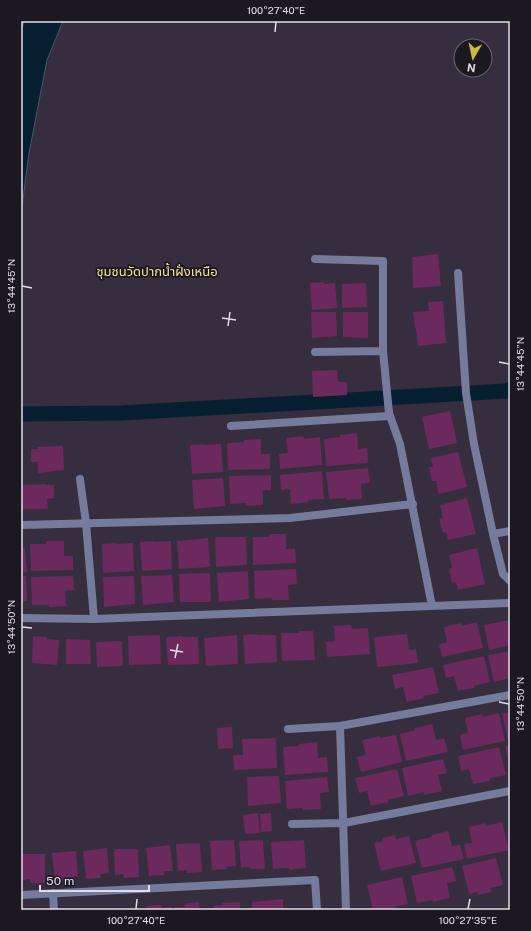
<svg xmlns="http://www.w3.org/2000/svg" width="531" height="931" viewBox="0 0 531 931" font-family="'Public Sans','Noto Sans Thai',sans-serif">
	<rect width="100%" height="100%" fill="#362d3f"/>
	<path fill="#051e30" stroke="#485768" d="M24 21H63L47 60 29 153 21 214V32Z"/>
	<g fill="none" stroke-linecap="round" stroke-linejoin="round">
		<path stroke="#051e30" stroke-width="15" d="M21 414 121 413 506 391 510 389"/>
	</g>
	<path fill="#6c295e" d="M438 254 441 286 413 288 412 257Z
		M324 282V284L335 283 337 308 312 310 310 283Z
		M366 283 367 307 342 308V284Z
		M443 301 446 343 418 346 416 328H415L413 312 429 311 428 302Z
		M311 312H336L337 336 312 338Z
		M343 312H368V338L343 337Z
		M337 370 338 382H347V395L313 397 312 371Z
		M450 411 457 443 429 449 422 417Z
		M357 433 358 449 367 448 368 463 326 466 324 439 340 437V435Z
		M303 436 304 439 320 437 322 465 280 469 279 454 288 453 286 438Z
		M261 439V454H270V469L228 470 227 443 244 442V440Z
		M204 444V445L221 444 223 472 192 474 190 445Z
		M63 446 64 470 38 473V462H31V449H38V447Z
		M458 452 467 487 439 494 436 481H432L429 467H433L431 458Z
		M368 468 370 483 361 484 362 499 346 500 345 498 329 499 326 472Z
		M322 471 324 499 308 500V502L291 504 290 489 281 490 280 475Z
		M271 475V490H263V505L246 506V503L230 504 229 476Z
		M223 478 225 506 194 509 192 480Z
		M46 484V485H54V498L47 499 48 509H22L21 485Z
		M467 498 476 534 448 540 446 532 443 533 439 519 443 518 440 505Z
		M269 534H286V549H295L296 563 253 565V537H269Z
		M215 537H246L247 565 216 567Z
		M208 538 210 567 179 569 177 541Z
		M46 541H64V556H73V570L31 571 30 544H46Z
		M154 541V542L171 541 172 569 142 571 140 542Z
		M116 543V544L133 543 134 571 103 573 102 544Z
		M21 548H25L27 572 21 573Z
		M477 548 485 584 458 590 456 582 452 583 449 569 452 568 449 555Z
		M296 569 297 584 288 585 289 600H272V598L255 599 254 571Z
		M248 571 249 599 219 602 217 573Z
		M210 573 211 602H180L179 574Z
		M172 575 174 602 143 605 141 576Z
		M21 576H26L27 601H21Z
		M73 576 74 590 65 591 66 606 49 607V605H32L31 577Z
		M134 576 135 604 104 607 103 577Z
		M509 620 510 626V645L489 650 484 625Z
		M477 622 483 648 442 657 439 644 447 642 444 627 461 623V626Z
		M351 625 352 629 368 628 370 654 327 657 326 642 335 641 334 626Z
		M299 631H313L315 660 282 661 281 633H299Z
		M257 634V635H276L277 662 245 664 243 635Z
		M407 634 409 650 416 649 418 663 377 667 374 637Z
		M160 635 161 664 129 665 128 636Z
		M237 635 238 664 206 666 204 638Z
		M33 636 47 637V639L59 640 57 665 32 663Z
		M182 636 183 637H198L199 664 168 665 166 637Z
		M66 639 90 640 91 664H66Z
		M122 641 123 666 97 667 96 642Z
		M510 651V678L494 682 488 655Z
		M484 656 490 682 474 686V688L458 691 454 676 446 678 443 665Z
		M433 667 439 693 423 696 424 698 407 702 403 687 395 689 392 675Z
		M510 712V741H508L502 713Z
		M499 713 505 741 463 750 460 735 468 733 465 718 482 714 483 717Z
		M432 724 436 740 444 738 448 752 406 761 400 734 415 730V728Z
		M232 727 233 748 218 749 217 728Z
		M396 735 402 762 361 772 357 757 366 755 362 740 380 736V738Z
		M276 738 277 768 234 770 233 755H243L242 739Z
		M317 742 318 758 327 757 328 772 285 775 283 747 299 746V744Z
		M510 745V763H509L505 746Z
		M499 747 506 775 490 778V781L473 784 469 769 461 771 458 756Z
		M443 759 447 773 438 775 442 791 424 795V792L408 796 402 768Z
		M397 769 404 796 388 800V802L371 806 367 791 359 793 355 778Z
		M279 776 281 803 248 806 247 777Z
		M327 777 329 792 320 793 321 809 303 810V808L287 809 285 781Z
		M258 813 260 833 245 834 243 815Z
		M271 813 272 831 261 832 260 814Z
		M502 822 509 850 467 859 464 844 472 843 469 827 486 823V826Z
		M448 831 452 846 460 845 464 859 422 868 415 841 432 837 431 835Z
		M395 835 396 839 409 836 416 863 381 871 374 843 383 841 382 838Z
		M234 840 236 866 226 867 227 869 212 870 210 841Z
		M263 840 265 869H250V867L241 868 239 841Z
		M304 840 306 868 289 870V868L273 869 271 842Z
		M200 843 202 872 187 873V870L178 871 176 844Z
		M170 845 173 871H164V875L149 876 146 848Z
		M107 848 109 873 100 874 101 878 86 879 83 851Z
		M114 849H138L139 877 124 878 123 874 115 875Z
		M76 851 78 876 69 877 70 880 55 882 52 853Z
		M21 854H45V883H30V879L21 880Z
		M496 858 503 885 490 888 491 892 478 895 477 892 469 894 462 866Z
		M452 867 456 881 447 883 450 898 433 902V900L417 903 411 876Z
		M402 877 408 904 395 907 396 910H373L367 885Z
		M283 899V910H252V902Z
		M199 902 200 910H175V907H185L184 904Z
		M240 902V910H214L213 906 223 905 222 903Z
		M162 905V908L171 907V910H147V906Z"/>
	<g fill="none" stroke-linecap="round" stroke-linejoin="round">
		<path stroke="#747b9d" stroke-width="8" d="M315 259 383 261V351L389 413 400 444 432 606
			M458 273 466 393 474 444 493 534 503 574 510 581
			M315 352 383 351
			M231 426 389 416
			M80 479 86 523 94 619
			M21 525 290 518 413 504
			M493 534 510 531
			M21 618 94 619 510 603
			M340 726 346 910
			M288 729 340 726 510 695
			M292 824 344 823 510 791
			M53 893 54 910
			M21 895 315 880 317 910"/>
	</g>
	<path fill="none" stroke="#e3dde9" stroke-width="1.5" d="M275 32 276 22M22 286 32 288M222 318 236 320M228 326 230 312M499 362 509 364M22 627 32 628M170 650 183 652M175 658 178 644M499 702 509 704M136 909 137 899M468 909 470 899"/>
	<g text-anchor="middle" stroke-width="3.5" stroke-linejoin="round" paint-order="stroke">
		<g font-size="13" fill="#f3e596" stroke="#1b1820">
			<text x="157" y="276">ชุมชนวัดปากน้ำฝั่งเหนือ</text>
		</g>
	</g>
	<rect width="531" height="931" fill="none" stroke="#1b1820" stroke-width="44"/>
	<g transform="translate(473 58) rotate(189)"><circle r="19" fill="#1b1820" stroke="#6b6770"/>
	<path d="M0-3L7 15L0 10L-7 15Z" fill="#cdb938"/>
	<text y="-6" font-size="11" font-weight="bold" text-anchor="middle" fill="#e3dde9">N</text>
	</g>
	<path d="M40 885v6h109v-6" fill="none" stroke="#e3dde9" stroke-width="2"/>
	<text x="46" y="885" font-size="12" fill="#e3dde9" stroke="#1b1820" stroke-width="3" paint-order="stroke">50 m</text>
	<rect x="22" y="22" width="487" height="887" fill="none" stroke="#e3dde9" stroke-width="1.5"/>
	<g font-size="10" text-anchor="middle" fill="#e3dde9">
		<text x="276" y="14">100°27'40"E</text>
		<text transform="translate(11 286) rotate(-90)" y="4">13°44'45"N</text>
		<text transform="translate(520 364) rotate(-90)" y="4">13°44'45"N</text>
		<text transform="translate(11 627) rotate(-90)" y="4">13°44'50"N</text>
		<text transform="translate(520 704) rotate(-90)" y="4">13°44'50"N</text>
		<text x="136" y="924">100°27'40"E</text>
		<text x="468" y="924">100°27'35"E</text>
	</g>
</svg>
